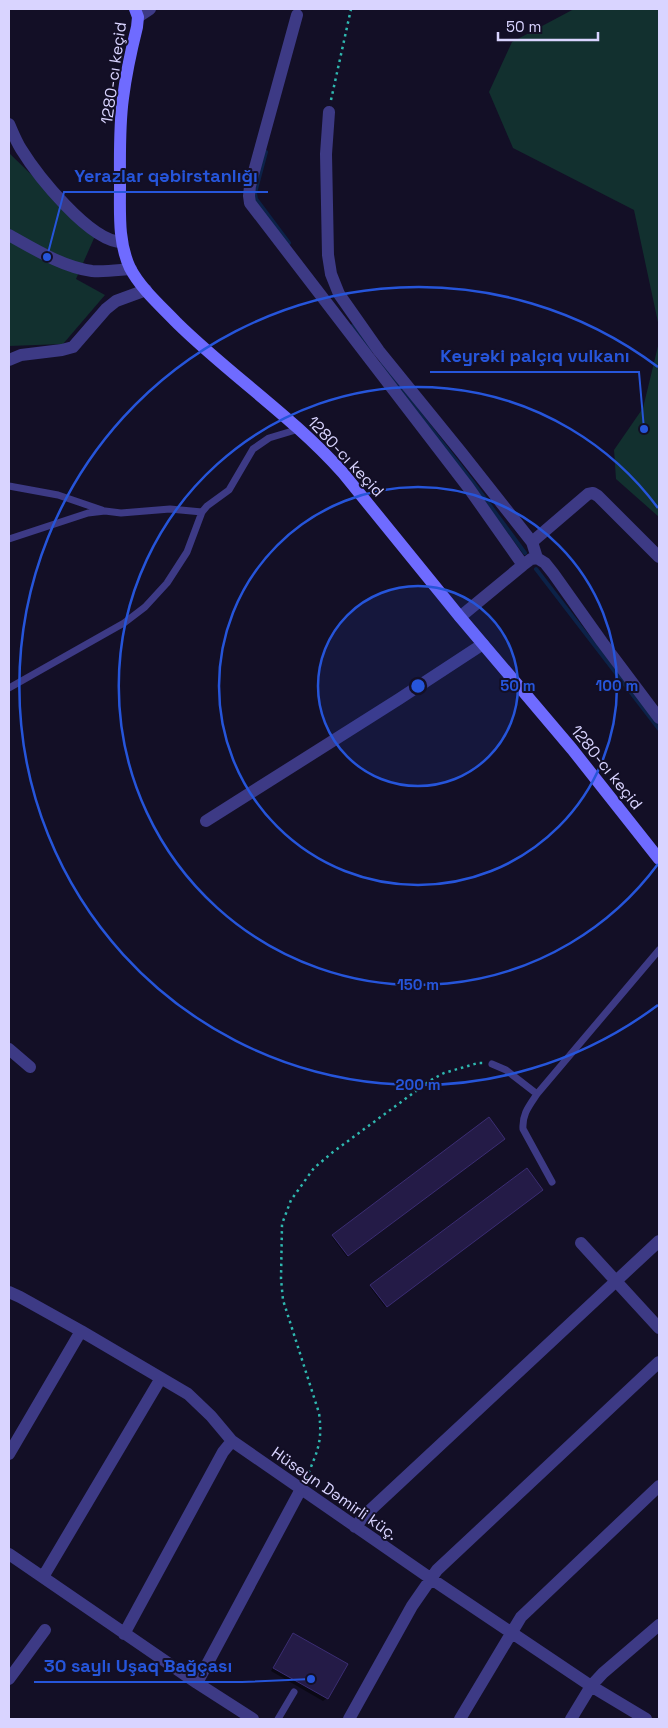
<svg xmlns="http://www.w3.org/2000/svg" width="668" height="1728" viewBox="0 0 668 1728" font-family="'Space Grotesk',sans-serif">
	<rect width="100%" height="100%" fill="#130f26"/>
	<path fill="#12302f" d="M574 9H659V327L634 210 513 148 489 92 512 42Z
		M9 153 95 236 76 279 105 295 63 344 9 346Z
		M659 342V517L616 479 614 450 643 408Z"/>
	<path fill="#0007" d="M488 1119 503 1139 347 1257 332 1237Z
		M526 1169 541 1190 385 1307 370 1287Z
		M293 1634 327 1698 323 1701 271 1671Z"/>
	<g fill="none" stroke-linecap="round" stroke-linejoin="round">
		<path stroke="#0c2248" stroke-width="4" d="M266 152 255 193 256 199 289 243
			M352 326 371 350
			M381 364 472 481 525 553
			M536 569 659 729"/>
	</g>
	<path fill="#241b47" stroke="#3b2d73" d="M489 1117 505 1139 348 1256 332 1235Z
		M527 1168 543 1190 387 1307 370 1285Z
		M293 1633 348 1664 328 1699 273 1668Z"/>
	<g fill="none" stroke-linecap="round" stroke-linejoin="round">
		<path stroke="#2fb8b0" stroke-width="2.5" stroke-dasharray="2.5 4" stroke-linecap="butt" d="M331 100 351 9
			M306 1479C317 1452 323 1442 319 1413L283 1300 281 1279 282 1224 291 1200 314 1168 333 1152 431 1080 444 1073 478 1063H483"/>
		<path stroke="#3d3a85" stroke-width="7" d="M9 486 58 495 102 510
			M9 539 88 513 105 511 121 513 170 509 202 512
			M9 688 124 623 145 607 167 583 187 552 202 512 207 506 229 490 253 449 269 438 299 429
			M492 1064 506 1070 537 1094
			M552 1182 523 1129C522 1114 529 1106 537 1094L659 950
			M278 1719 294 1692"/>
		<path stroke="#3d3a85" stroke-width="12" d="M297 15 250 186 249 196 250 203 468 487 523 565
			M138 17 150 9
			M329 112 326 154 328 255 331 274 339 294 379 351 461 452 532 542 537 558
			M9 124C13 133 16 141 21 149 37 175 90 242 122 242
			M9 235C34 249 63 267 92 271 105 272 118 270 131 269
			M9 360 21 355 62 350 73 347 106 309 116 301 146 290
			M532 542 588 494 593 493 598 496 659 557
			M460 617 523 565 531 559 537 558 545 563 553 573 602 642 659 718
			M206 821 399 699 483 644
			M9 1049 30 1067
			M581 1243 659 1328
			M9 1292 20 1297 81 1331 188 1394 211 1416 232 1441 430 1578 591 1686 646 1719
			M9 1454 81 1331
			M355 1527 365 1515 659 1241
			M9 1554 197 1683 253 1719
			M43 1577 161 1378
			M124 1634 223 1452 232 1441
			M9 1679 45 1630
			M197 1683 301 1489
			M349 1719 412 1606 437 1570 659 1362
			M460 1719 521 1617 659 1486
			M571 1719 591 1686 603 1673 659 1625"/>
		<path stroke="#6f6bff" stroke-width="12" d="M135 9 138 17 137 27C131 51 126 74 123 98 119 127 120 156 120 186 120 214 118 242 130 268 141 289 161 306 177 323 230 375 293 417 343 473L460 617 572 749 659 859"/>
	</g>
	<circle cx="418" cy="686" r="100" fill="#2655da" fill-opacity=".12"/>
	<g fill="none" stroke="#2655da" stroke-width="2.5">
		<circle cx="418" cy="686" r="100"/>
		<circle cx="418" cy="686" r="199"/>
		<path d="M658 864A299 299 0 1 1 658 508"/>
		<path d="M658 1005A399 399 0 1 1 658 367"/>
	</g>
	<g text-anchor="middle" stroke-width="4" stroke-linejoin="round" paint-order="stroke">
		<g font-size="16" fill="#d9d4ff" stroke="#130f26">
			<text transform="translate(113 73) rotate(-82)" y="6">1280-cı keçid</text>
			<text transform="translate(346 456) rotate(47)" y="6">1280-cı keçid</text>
			<text transform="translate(607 767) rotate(51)" y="6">1280-cı keçid</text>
			<text transform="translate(335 1493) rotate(35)" y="6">Hüseyn Dəmirli küç.</text>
		</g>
	</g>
	<circle cx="418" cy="686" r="8" fill="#2655da" stroke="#130f26" stroke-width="2.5"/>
	<g font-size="15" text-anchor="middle" font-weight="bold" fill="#2655da" stroke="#130f26" stroke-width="4" stroke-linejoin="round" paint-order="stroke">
		<text x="518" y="691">50 m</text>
		<text x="617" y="691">100 m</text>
		<text x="418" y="990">150 m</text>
		<text x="418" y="1090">200 m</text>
	</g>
	<path fill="none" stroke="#2655da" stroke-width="2" d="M47 257L64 192H268M644 429L639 372H430M311 1679L242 1682H34"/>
	<g fill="#2655da" stroke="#130f26" stroke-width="2">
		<circle cx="47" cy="257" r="5"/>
		<circle cx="644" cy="429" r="5"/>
		<circle cx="311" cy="1679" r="5"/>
	</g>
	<g font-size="18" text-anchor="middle" font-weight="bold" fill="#2655da" stroke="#130f26" stroke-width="4" stroke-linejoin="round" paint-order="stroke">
		<text x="166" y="182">Yerazlar qəbirstanlığı</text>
		<text x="535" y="362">Keyrəki palçıq vulkanı</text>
		<text x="138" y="1672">30 saylı Uşaq Bağçası</text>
	</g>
	<rect width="668" height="1728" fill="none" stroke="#d9d4ff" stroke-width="20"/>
	<path d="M498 32v8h100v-8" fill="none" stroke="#d9d4ff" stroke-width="2.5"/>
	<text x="506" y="32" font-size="15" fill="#d9d4ff" stroke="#130f26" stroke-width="4" paint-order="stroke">50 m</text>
</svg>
